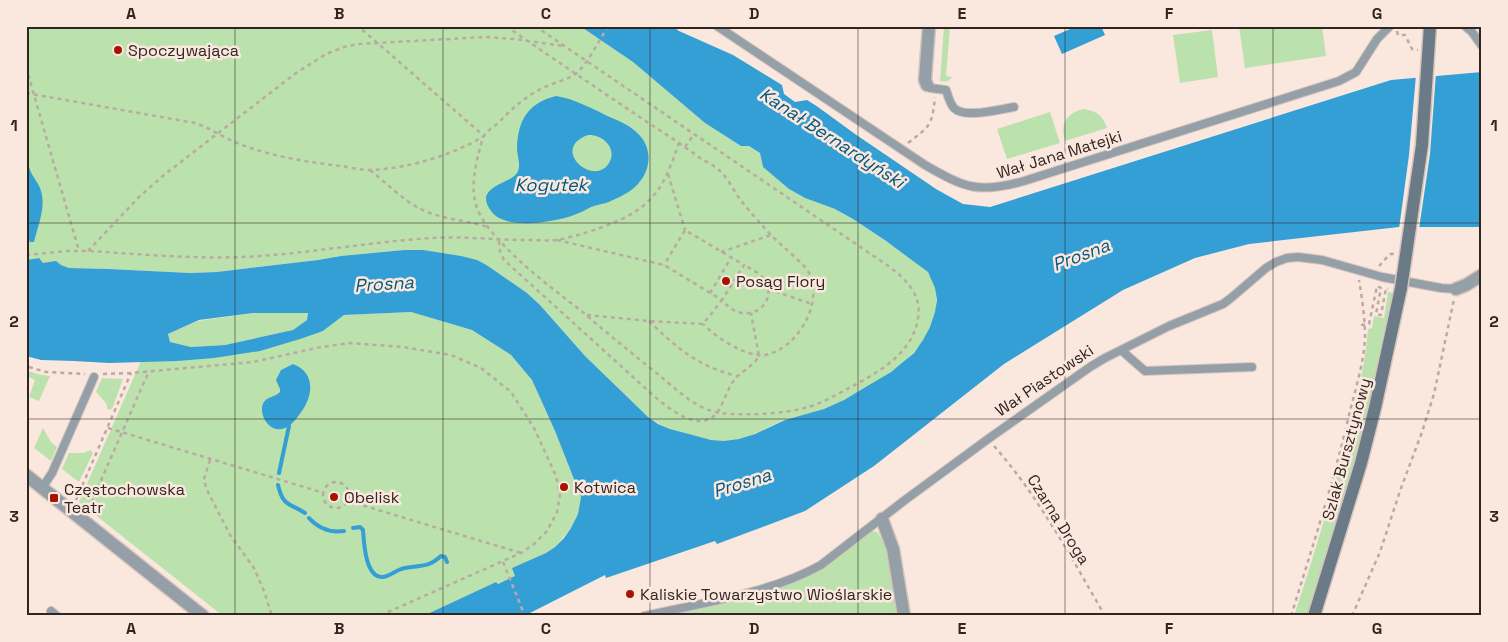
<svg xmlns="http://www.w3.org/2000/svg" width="1508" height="642" viewBox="0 0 1508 642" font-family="'Space Grotesk',sans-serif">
	<rect width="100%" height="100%" fill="#fae8df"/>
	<path fill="#bbe1ac" d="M26 26H580L633 62 705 123 741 146H749L760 153 763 167 789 189 805 198 835 209 853 219 922 266C934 277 938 292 936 308 931 349 891 373 859 392 847 398 834 406 821 410 809 415 796 416 784 420 764 428 746 441 723 441 698 440 668 431 648 417L585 356 540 305 527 293 488 266 404 250 341 256 318 260 217 272 190 273 109 269 69 268 61 265 43 263 38 258 26 260Z
		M944 26H950L946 76 952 77C949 82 945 82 940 81Z
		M1239 26H1322L1326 56 1245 68Z
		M1212 30 1218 77 1180 83 1173 35Z
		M1084 109C1097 111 1103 116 1107 128L1065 141C1060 124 1066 113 1084 109Z
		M1050 112 1060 143 1007 159 997 129Z
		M1388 292 1394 293C1379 363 1364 434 1343 504 1332 541 1319 578 1307 616H1294C1313 559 1330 502 1345 444 1355 407 1365 368 1368 329L1372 328 1374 316 1384 318Z
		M411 312 472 330 511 355 532 380 555 431 581 497 578 514 571 528 555 547 546 553 513 568 516 576 497 584 496 582 423 616H223L79 502 141 361H177L323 331 344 315Z
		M253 313H308L307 320 293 330 225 345 191 347 170 342 168 334 198 321Z
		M28 371 41 375 50 376 39 401 29 397 35 380 26 376Z
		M102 378 123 379 112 409 108 410 106 403 96 392Z
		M43 428 51 442 57 447 51 461 34 448Z
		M91 450 93 453 79 482 62 469 69 453H83Z
		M872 531 877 532C895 555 895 588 900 616H660L763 592 789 584 807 577 822 569Z"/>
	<path fill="#349fd5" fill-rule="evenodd" d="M580 26H672L679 31 733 55 782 85 784 94 795 102 807 100 818 107 855 134 936 189 963 204 990 207 1391 80 1482 72V227H1399L1249 244 1195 258 1123 290 1004 364 874 466 805 511 717 544 715 541 606 578 605 575 524 616H423L496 582 498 584 515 576 512 568 546 553 555 547 564 538 571 528 578 514 581 497 555 431 532 380 511 355 472 330 411 312 344 315 323 331 300 339 260 351 214 358 177 361 109 363 74 361 41 360 26 356V260L39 258 43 263 56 261 61 265 69 268 109 269 190 273 217 272 318 260 341 256 404 250H423L461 256 477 260 488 266 527 293 540 305 585 356 648 417 658 424 670 429 711 440 724 441 739 439 755 434 785 420 824 409 844 400 891 372 914 353 923 340 930 327 935 312 937 300 935 288 928 272 886 241 853 219 835 209 805 198 789 189 763 167 760 153 749 146H741L705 123 633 62ZM253 313H308L307 320 293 330 225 345 191 347 170 342 168 334 199 320Z
		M1077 26H1101L1105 35 1062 54 1054 36Z
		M556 96C576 99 594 110 612 118 633 126 652 140 648 164 646 174 642 180 635 187 627 194 616 199 606 203 601 204 596 205 591 207 585 210 580 213 574 215 555 222 505 231 491 211 472 185 514 184 518 171 521 164 517 156 517 148 518 120 528 103 556 96ZM588 135C602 134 618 148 609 163 594 188 549 149 588 135Z
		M26 146C29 154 27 162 30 170 33 178 39 183 41 191 46 208 38 225 34 242H30L26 234Z
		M293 364C317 373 313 398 299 415 296 419 291 426 285 428 269 435 257 412 264 402 267 397 275 397 280 392V389L276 380 281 370Z"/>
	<path fill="#fae8df" d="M1436 73 1430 154 1419 229H1399L1409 155 1416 75Z"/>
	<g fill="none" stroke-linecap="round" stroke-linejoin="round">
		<path stroke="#349fd5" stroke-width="4" d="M279 473 289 426
			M278 485C283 507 290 503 305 513
			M309 518C318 528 330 533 344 531
			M353 528 360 527 363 530C364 542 365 578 383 577 391 576 397 569 405 568 421 565 428 568 441 556L445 557 447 562"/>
		<g stroke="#d6c5bd" stroke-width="10">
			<path id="service" d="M717 26 925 165C965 188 979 194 1024 181L1339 81 1356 72 1377 39 1390 26
				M1465 26 1472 32 1482 46
				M927 85 930 88 946 90C948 96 950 104 954 108 964 119 1000 109 1014 107
				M1121 350 1145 371 1252 367
				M42 488 52 473 94 377
				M51 611 57 616
				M644 616C701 603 769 594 821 565L905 500 988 439 1090 367 1105 358 1169 326 1223 304 1231 298 1266 268 1276 262 1287 258 1298 257 1322 260 1382 277 1441 288 1456 289"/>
		</g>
		<g stroke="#d6c5bd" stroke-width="15">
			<path id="minor" d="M927 85 925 80 929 26
				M1456 289 1466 285 1482 275
				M882 519 893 549 904 616"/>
		</g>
		<g stroke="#d6c5bd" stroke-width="15">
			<path id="tertiary" d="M26 475 203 616"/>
		</g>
		<g stroke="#d6c5bd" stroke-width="15">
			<path id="secondary" d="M1403 275 1422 145 1430 26
				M1314 616 1361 463 1375 408 1401 288"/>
		</g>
		<path stroke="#baaaa2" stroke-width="2.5" stroke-dasharray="4 4" stroke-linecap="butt" d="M506 26C555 60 604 93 653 126 669 136 685 147 700 158 706 162 714 165 719 170 727 177 733 189 739 198 749 211 760 223 771 235 781 246 805 263 810 275 823 305 796 350 765 355 747 358 715 337 703 324
			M535 26 887 265C905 278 922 294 918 318 913 353 879 372 851 387 837 394 823 403 808 407 785 414 744 416 721 413 697 410 677 390 659 375 634 355 609 335 585 314 556 291 524 268 499 240 491 232 481 219 477 208 470 190 475 167 480 148 481 145 482 139 484 136 487 131 493 127 497 124 512 109 525 96 545 87 553 83 570 79 577 73 586 65 601 38 608 26
			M1397 31 1398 35H1405L1412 49 1418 50
			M26 67 79 251
			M26 93 195 123C210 128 222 137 237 143 269 156 307 162 341 166 351 168 362 170 372 170 409 168 453 155 484 136L358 26
			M908 143C930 126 932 126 935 97
			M685 147 694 134
			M370 170C389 185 407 205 430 213 449 220 469 221 488 227
			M668 174 685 230
			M557 240 664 265 722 300 744 265 685 230 664 265
			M499 241 500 251 504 260 655 397C670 409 698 433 716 414 721 409 727 391 732 383 739 372 753 367 759 356L751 313
			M88 251 139 197 164 175 296 73 326 54 347 46 359 44 485 37 515 39 563 46
			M721 252 771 235
			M26 255 67 251H88C139 254 191 259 243 257 306 254 368 242 432 238 463 236 495 240 526 240 536 240 547 241 557 240 578 236 602 228 622 219 659 201 666 179 679 143
			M1379 266 1390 254H1395
			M768 289 812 304
			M710 293 731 258
			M587 315 649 321 703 324 722 300C747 331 782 301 763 278 758 272 751 269 744 265
			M649 321C677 348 697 366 737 376
			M1361 325 1369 324 1377 286 1381 288 1376 314 1381 315 1386 288 1388 289
			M29 367 46 372 85 374
			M103 374 131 373 253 362 321 347 350 343 403 347 451 355 481 368 511 392 534 428 556 476 560 495 557 512 547 531 534 544 521 553 379 616
			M108 428 324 493
			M994 446C1039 497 1071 557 1105 616
			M210 460 204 479 206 488 230 535 254 568 264 591 272 616
			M323 495a13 13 0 1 1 26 0a13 13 0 1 1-26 0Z
			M76 500 131 373
			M348 501 521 553
			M88 510 149 371
			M503 562 525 616
			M1291 616C1312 548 1334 481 1350 411 1356 387 1364 362 1365 337 1365 318 1362 298 1359 280
			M1352 616 1380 552 1400 491 1422 432 1434 394 1454 299"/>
		<use href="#service" stroke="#959fa8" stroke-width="8"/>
		<use href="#minor" stroke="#959fa8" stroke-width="12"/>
		<use href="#tertiary" stroke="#959fa8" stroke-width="12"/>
		<use href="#secondary" stroke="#6b7a87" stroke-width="12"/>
		<g stroke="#d6c5bd" stroke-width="15" stroke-linecap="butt">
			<path id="secondary-bridge" d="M1401 288 1403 275"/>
		</g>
		<use href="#secondary-bridge" stroke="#6b7a87" stroke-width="12"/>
	</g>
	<path fill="none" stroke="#312520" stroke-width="1" stroke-opacity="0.55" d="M235 26V616M443 26V616M650 26V616M858 26V616M1065 26V616M1273 26V616M26 223H1482M26 419H1482"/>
	<g fill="#a61400" stroke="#fae8df" stroke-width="2">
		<circle cx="118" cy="50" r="5"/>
		<circle cx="726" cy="281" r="5"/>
		<circle cx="564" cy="487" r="5"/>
		<circle cx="334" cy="497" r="5"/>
		<rect x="49" y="493" width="10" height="10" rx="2.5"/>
		<circle cx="630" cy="594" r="5"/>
	</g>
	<g text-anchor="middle" stroke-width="5" stroke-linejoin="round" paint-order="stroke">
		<g font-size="16" fill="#312520" stroke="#fae8df" text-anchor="start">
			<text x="128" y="56">Spoczywająca</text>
			<text x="736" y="287">Posąg Flory</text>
			<text x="574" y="493">Kotwica</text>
			<text x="64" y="495">Częstochowska<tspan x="64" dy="18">Teatr</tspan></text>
			<text x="344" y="503">Obelisk</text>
			<text x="640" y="600">Kaliskie Towarzystwo Wioślarskie</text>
		</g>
		<g font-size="16" fill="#312520" stroke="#fae8df">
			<text transform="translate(1059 154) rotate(-17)" y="6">Wał Jana Matejki</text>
			<text transform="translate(1044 380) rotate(-34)" y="6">Wał Piastowski</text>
			<text transform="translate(1346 449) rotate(-75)" y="6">Szlak Bursztynowy</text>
			<text transform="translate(1059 519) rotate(58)" y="6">Czarna Droga</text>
		</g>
		<g font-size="18" font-style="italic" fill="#03587d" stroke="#fae8df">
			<text transform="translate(832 138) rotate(33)" y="6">Kanał Bernardyński</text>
			<text x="551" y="191">Kogutek</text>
			<text transform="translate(1081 255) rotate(-21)" y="6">Prosna</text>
			<text transform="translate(384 284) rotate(-4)" y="6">Prosna</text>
			<text transform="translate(742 483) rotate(-17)" y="6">Prosna</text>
		</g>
	</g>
	<rect width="1508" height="642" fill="none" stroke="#fae8df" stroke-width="55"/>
	<rect x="28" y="28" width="1452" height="586" fill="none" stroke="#312520" stroke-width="2"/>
	<g font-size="16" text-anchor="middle" font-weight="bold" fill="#312520">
		<text x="131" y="19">A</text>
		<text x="339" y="19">B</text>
		<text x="546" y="19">C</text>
		<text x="754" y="19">D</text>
		<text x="962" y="19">E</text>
		<text x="1169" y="19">F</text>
		<text x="1377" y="19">G</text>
		<text x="14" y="131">1</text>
		<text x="1494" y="131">1</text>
		<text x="14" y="327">2</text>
		<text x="1494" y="327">2</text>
		<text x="14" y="522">3</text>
		<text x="1494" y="522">3</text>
		<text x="131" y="634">A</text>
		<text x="339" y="634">B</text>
		<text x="546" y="634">C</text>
		<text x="754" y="634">D</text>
		<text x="962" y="634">E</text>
		<text x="1169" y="634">F</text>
		<text x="1377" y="634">G</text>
	</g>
</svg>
